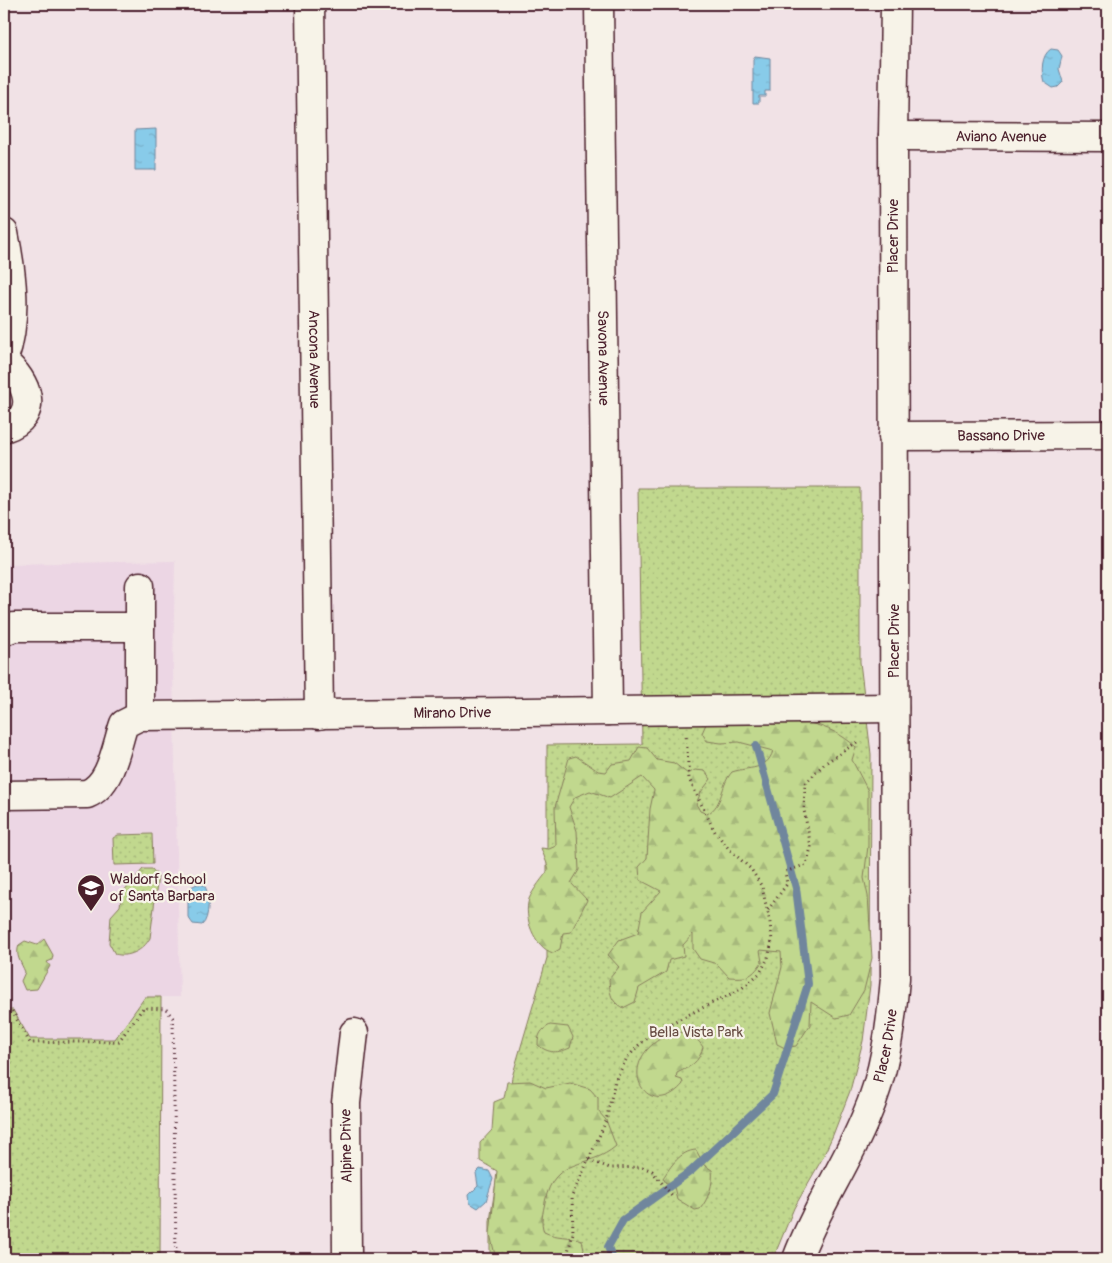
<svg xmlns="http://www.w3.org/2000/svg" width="1112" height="1263" viewBox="0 0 1112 1263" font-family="Pangolin,sans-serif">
	<defs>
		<pattern id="green-dots" width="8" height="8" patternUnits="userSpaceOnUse" patternTransform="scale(1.25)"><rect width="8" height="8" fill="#c1d88e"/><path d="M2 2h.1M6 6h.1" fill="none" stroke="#a7b97b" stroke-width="1.8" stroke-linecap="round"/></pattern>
		<pattern id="forest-firs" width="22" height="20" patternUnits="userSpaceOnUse" patternTransform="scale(1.25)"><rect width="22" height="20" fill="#c1d88e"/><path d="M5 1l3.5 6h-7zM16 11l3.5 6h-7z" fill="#a7b97b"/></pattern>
		<pattern id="water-ripples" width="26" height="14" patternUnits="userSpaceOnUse" patternTransform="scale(1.25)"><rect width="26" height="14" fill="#88cbe9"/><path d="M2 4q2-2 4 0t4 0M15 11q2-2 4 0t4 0" fill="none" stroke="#77aec8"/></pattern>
	</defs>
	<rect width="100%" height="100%" fill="#f1e2e6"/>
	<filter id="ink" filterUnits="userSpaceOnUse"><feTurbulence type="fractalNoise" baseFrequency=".02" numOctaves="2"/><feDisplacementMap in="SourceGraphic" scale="10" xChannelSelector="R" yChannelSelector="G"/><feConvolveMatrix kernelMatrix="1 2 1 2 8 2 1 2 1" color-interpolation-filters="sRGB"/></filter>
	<g filter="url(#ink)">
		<path fill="#ecd6e4" d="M175 561 173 670 180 997H161L160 1259H4V564Z"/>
		<path fill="url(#green-dots)" stroke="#867c5c" d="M638 488H860V662L871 754 870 985 863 1041 850 1091 833 1135 822 1159 794 1208 773 1259H490V1221L512 1077 547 958V745L642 744Z
			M152 834 153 864 114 865 113 838 118 835Z
			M143 869H152L158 876 150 938C143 951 128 958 115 954L109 943 111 916 120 906 122 893Z
			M145 997H161L160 1259H4V1010H13L30 1039H115Z"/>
		<path fill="url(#forest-firs)" stroke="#867c5c" d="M715 718C740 729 736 721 759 720 794 718 829 722 856 747L852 760 868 791V846L864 878 868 896 872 958 864 990 849 1015 836 1018 811 1002 810 1025 796 1046 785 1048 777 1044 770 1013 782 967 781 952 760 950 762 962C751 978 747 978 729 977L717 964 700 959 693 949V934L683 945 684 956 669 960 666 972 639 988 635 1002 623 1008C610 1001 610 993 609 979L619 967 608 955 619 940 638 933 642 912 661 891 640 880 639 867 647 858 650 809 654 790 642 777 610 798 590 791 575 797 569 807 577 831 579 870 571 883 587 900 571 932 563 933 560 949 553 953C534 947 523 917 529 899 533 889 543 878 549 869L541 848 549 849 556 846 555 807 569 758 576 756 598 771 606 772 612 764 631 761 639 747 647 748 657 760 674 763 688 774 695 770 705 771 711 779 701 792 696 804 700 811 707 814C724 805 720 785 732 772 749 766 766 772 773 751L739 742 721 743 707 741 702 733 706 724Z
			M44 939 53 955 52 960 47 962 50 966 37 989 25 990 21 981 25 972C21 962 15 956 19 945L25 941 37 945Z
			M550 1025 568 1027 573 1037 570 1048C558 1053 549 1054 538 1045 538 1034 541 1030 550 1025Z
			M674 1032C688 1032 695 1035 703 1047 699 1063 691 1066 677 1073L676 1078 682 1080 683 1084C647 1126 607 1058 674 1032Z
			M530 1081 546 1088 570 1083 590 1089 598 1098V1111L606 1120 616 1146C589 1170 554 1155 545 1202 543 1213 540 1221 544 1232 556 1238 569 1236 582 1240L584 1249 576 1259H496L490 1234 497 1171 480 1161V1143L492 1130 494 1102 504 1098 507 1082Z
			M696 1150 704 1165 712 1170C714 1183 708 1200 700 1209L695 1210 677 1199 673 1183H666L663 1178C671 1166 680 1151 696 1150Z"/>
		<path fill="url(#water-ripples)" stroke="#6f869d" d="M1051 49 1058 50 1062 56 1059 69 1063 82 1058 87 1053 88 1044 82C1041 72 1041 55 1051 49Z
			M755 56 770 58V91H765V96H759V103H753V59Z
			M156 129V170H135V130Z
			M197 884 204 885C210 892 210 919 202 925L193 924 188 917V894H190L191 887Z
			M480 1169 489 1171 493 1179 486 1201 478 1208 470 1203 469 1195 478 1186 476 1173Z"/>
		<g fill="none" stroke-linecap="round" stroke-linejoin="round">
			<path stroke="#6f869d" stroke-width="8" d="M613 1259 608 1247 623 1220 691 1171 773 1094 808 984 796 888 756 746"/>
			<g stroke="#4a1f2b" stroke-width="31">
				<g id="minor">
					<path id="s1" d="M310 4 319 715"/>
					<path id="s2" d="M599 4 608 711"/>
					<path id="s3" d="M893 136 1108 137"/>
					<path d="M4 233C12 273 18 319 4 358"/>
					<path d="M4 362C27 381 42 416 4 428"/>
					<path id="s4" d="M893 436 1108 435"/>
					<path d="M140 586V716"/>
					<path d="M4 631 14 627H140"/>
					<path id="s5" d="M4 795 87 794C112 784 116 746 124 724L140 716 894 708"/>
					<path d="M347 1259 346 1103 354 1033"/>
					<path id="s6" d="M797 1259C815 1210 845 1167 865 1119 885 1074 891 1026 895 978L893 136 895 4"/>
				</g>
			</g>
			<path stroke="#4a1f2b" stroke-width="3" stroke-dasharray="1 4" stroke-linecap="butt" d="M768 910 787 884 785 872 807 864 811 847 804 810 805 784 824 764 857 742
				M12 1011 30 1043 119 1041 143 1008 166 1009 173 1018 176 1259
				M589 1160 610 1168 642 1167 652 1171 674 1198
				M566 1259 573 1233 572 1196 606 1121 615 1081 627 1058 639 1045 659 1029 741 989 760 973 768 958 772 941 770 923 762 887 751 869 730 850 715 832 689 779 686 735"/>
			<use href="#minor" stroke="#f7f3e8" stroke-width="28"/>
		</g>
	</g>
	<defs>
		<g id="school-pin" transform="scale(1.4375)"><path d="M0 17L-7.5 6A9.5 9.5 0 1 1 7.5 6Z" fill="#4a1f2b" stroke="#f7f3e8"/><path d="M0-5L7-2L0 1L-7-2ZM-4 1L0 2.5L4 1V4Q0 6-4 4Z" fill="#fff"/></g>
	</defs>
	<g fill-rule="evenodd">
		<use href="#school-pin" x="91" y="888"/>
	</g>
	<g text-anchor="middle" stroke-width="4.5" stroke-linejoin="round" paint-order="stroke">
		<g font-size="15" fill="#4a1f2b" stroke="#f7f3e8">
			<text dy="5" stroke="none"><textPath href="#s3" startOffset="108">Aviano Avenue</textPath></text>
			<text transform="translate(893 236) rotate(-90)" y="5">Placer Drive</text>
			<text dy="5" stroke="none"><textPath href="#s2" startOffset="354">Savona Avenue</textPath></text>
			<text dy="5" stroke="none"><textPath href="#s1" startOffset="355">Ancona Avenue</textPath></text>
			<text dy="5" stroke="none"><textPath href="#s4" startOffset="108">Bassano Drive</textPath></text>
			<text transform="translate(894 641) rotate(-90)" y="5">Placer Drive</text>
			<text dy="5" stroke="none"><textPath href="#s5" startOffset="495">Mirano Drive</textPath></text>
			<text dy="5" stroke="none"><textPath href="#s6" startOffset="232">Placer Drive</textPath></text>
			<text transform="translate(346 1146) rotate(-91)" y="5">Alpine Drive</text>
		</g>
		<g font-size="15" fill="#4a1f2b" stroke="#f7f3e8" text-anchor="start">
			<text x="110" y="884">Waldorf School<tspan x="110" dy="17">of Santa Barbara</tspan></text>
		</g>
		<g font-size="15" fill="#684d44" stroke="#f7f3e8">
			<text x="696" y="1037">Bella Vista Park</text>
		</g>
	</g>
	<rect width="1112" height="1263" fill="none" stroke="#f7f3e8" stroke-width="20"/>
	<rect x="10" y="10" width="1092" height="1243" fill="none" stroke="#4a1f2b" stroke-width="2" filter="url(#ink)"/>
</svg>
